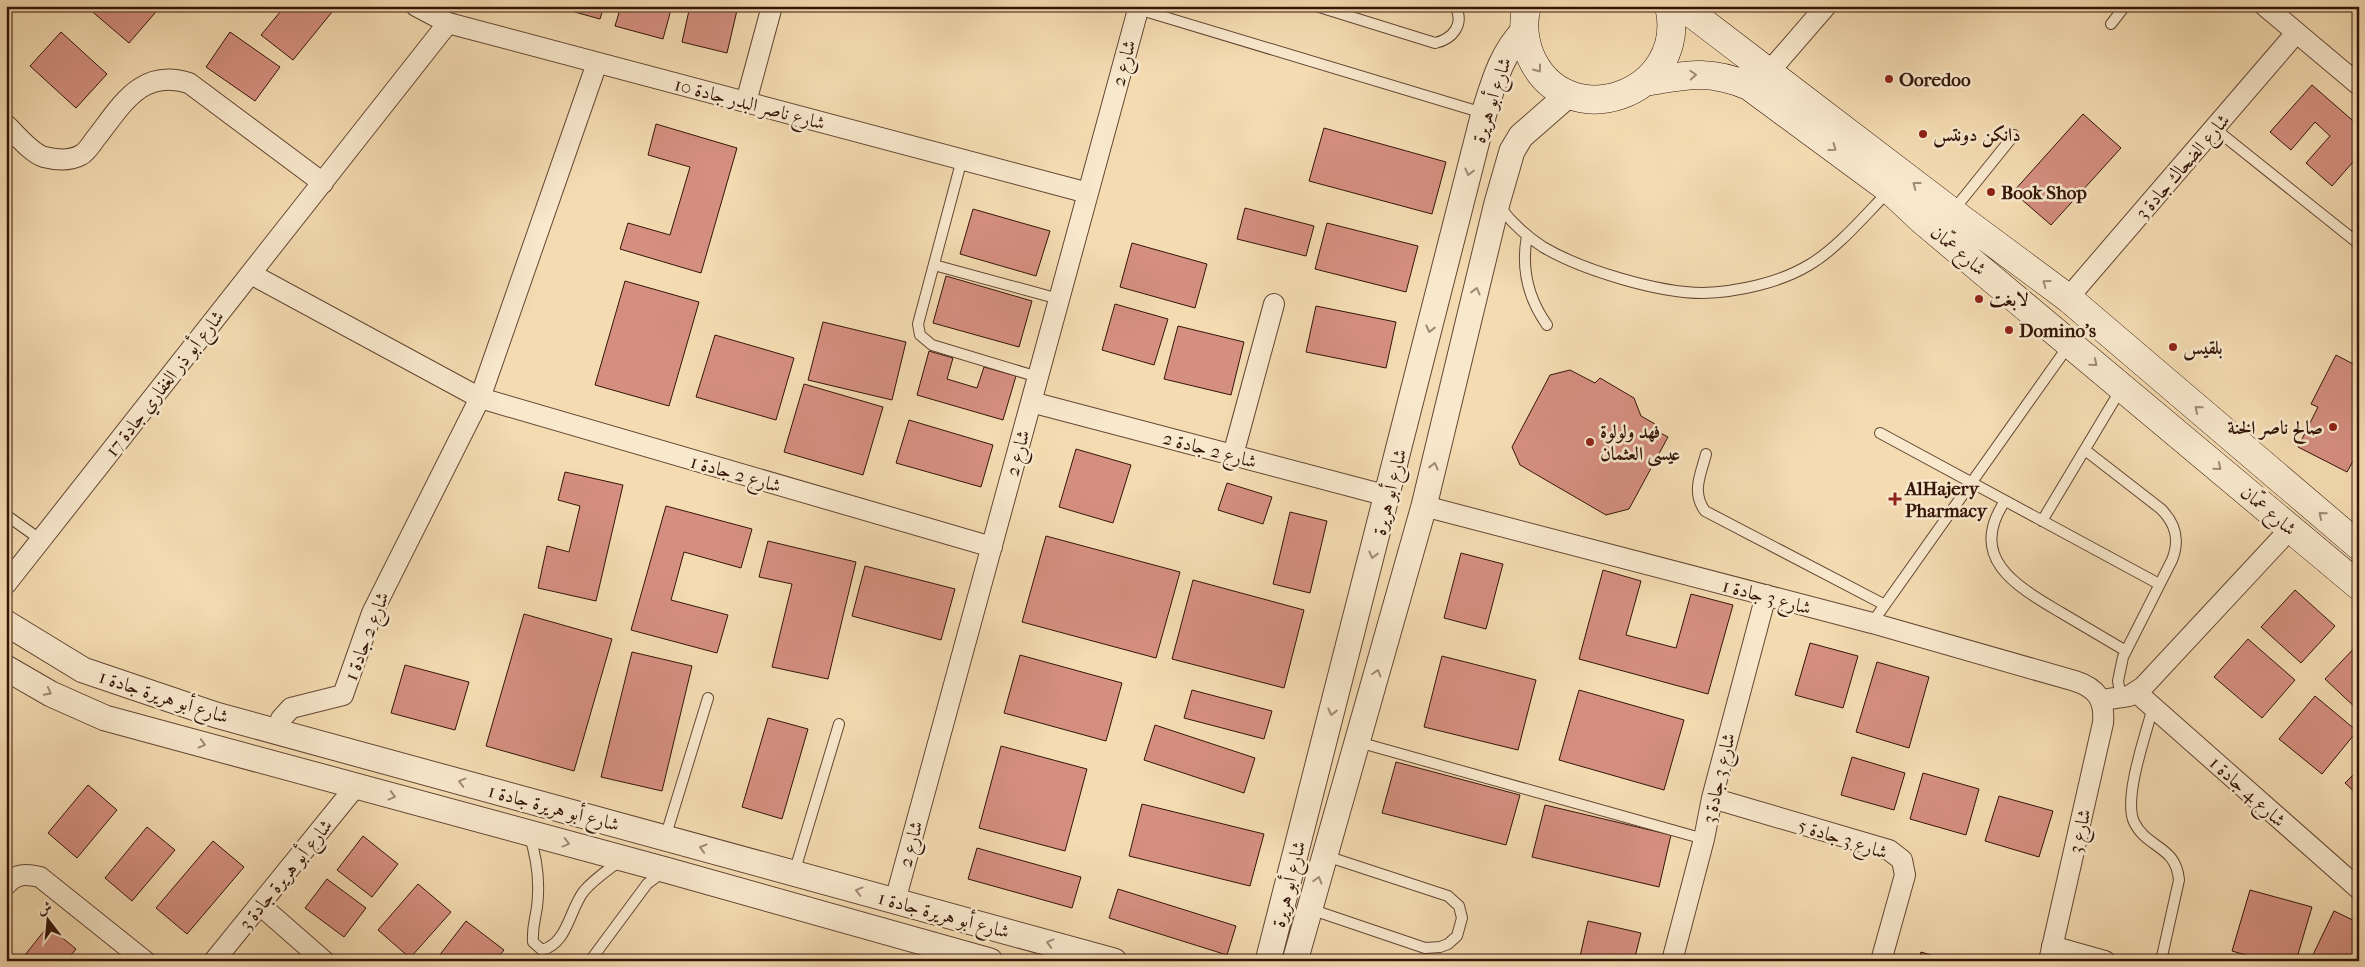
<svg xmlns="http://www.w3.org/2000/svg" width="2365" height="967" viewBox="0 0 2365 967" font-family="'IM FELL French Canon',Amiri,serif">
	<rect width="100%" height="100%" fill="#f4dbb1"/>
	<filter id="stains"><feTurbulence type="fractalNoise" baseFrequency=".004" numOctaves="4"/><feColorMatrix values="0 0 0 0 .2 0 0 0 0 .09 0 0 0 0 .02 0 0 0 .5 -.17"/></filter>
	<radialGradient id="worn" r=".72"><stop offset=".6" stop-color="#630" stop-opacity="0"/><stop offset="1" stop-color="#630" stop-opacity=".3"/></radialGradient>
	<path fill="#d58f80" stroke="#341509" d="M89 6H161L129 43 88 8Z
		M285 6H325L332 12 293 60 261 35Z
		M553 6H604L600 19Z
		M621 6H672L663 39 615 26Z
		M690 6H738L727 53 682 42Z
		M61 32 107 74 76 108 30 66Z
		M230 32 280 67 255 101 206 67Z
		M2312 85 2359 126V155L2332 186 2306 163 2330 136 2315 122 2291 150 2270 132Z
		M2083 114 2121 148 2051 225 2013 192Z
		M656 124 737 148 701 273 620 249 628 223 670 235 690 167 648 155Z
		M1324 128 1446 162 1432 214 1309 181Z
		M2359 202V212L2354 208Z
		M1245 208 1314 226 1306 256 1237 239Z
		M973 209 1050 231 1036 276 960 254Z
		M1327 223 1418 246 1406 292 1315 269Z
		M1132 243 1207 264 1195 308 1120 287Z
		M946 276 1032 301 1019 347 933 323Z
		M625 281 699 302 669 406 595 385Z
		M1115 304 1168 319 1154 365 1102 350Z
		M1316 306 1396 322 1386 368 1306 352Z
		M823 322 906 342 892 400 808 380Z
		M1178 326 1244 342 1231 395 1164 379Z
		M715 335 794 358 776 420 696 397Z
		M929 351 953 358 947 379 977 388 984 367 1016 376 1003 420 917 395Z
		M2336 355 2359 367V450L2347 472 2298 447 2318 407 2311 404Z
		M1570 370 1595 383 1600 378 1634 398 1641 416 1655 424 1653 429 1668 437 1629 509 1606 515 1520 465 1512 447 1550 375Z
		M804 384 883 407 863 475 784 452Z
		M909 420 993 445 981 487 896 463Z
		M1076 449 1131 465 1113 523 1059 507Z
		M565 472 623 485 596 601 538 588 547 546 569 552 580 506 558 500Z
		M1227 483 1272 497 1263 524 1218 510Z
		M666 506 752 529 741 568 684 552 671 600 728 615 717 653 631 630Z
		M1290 512 1327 521 1310 593 1273 584Z
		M1046 536 1180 572 1156 658 1022 622Z
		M768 541 856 562 828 679 772 667 792 584 759 577Z
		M1461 553 1503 564 1486 629 1444 618Z
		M865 566 955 589 941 640 852 616Z
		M1603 570 1641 581 1626 635 1676 648 1691 594 1733 605 1708 694 1579 659Z
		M1193 580 1304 610 1284 688 1172 659Z
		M2295 590 2335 626 2301 663 2261 627Z
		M524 614 612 639 574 771 486 746Z
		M2248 639 2295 680 2262 718 2214 677Z
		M1810 643 1858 656 1843 708 1795 695Z
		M2359 643V711L2325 679Z
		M632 652 692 666 662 791 601 777Z
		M1020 655 1122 683 1106 741 1004 713Z
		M1442 656 1536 680 1518 750 1424 727Z
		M1877 662 1929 677 1909 748 1856 732Z
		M405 665 469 682 455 730 391 713Z
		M1192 690 1272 711 1264 739 1184 718Z
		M1579 690 1684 720 1664 790 1559 760Z
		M2315 696 2357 731 2322 774 2279 739Z
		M768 718 808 729 782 819 742 807Z
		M1155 725 1255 758 1244 793 1144 760Z
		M1001 746 1087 769 1065 851 979 828Z
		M1852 757 1905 773 1894 810 1841 795Z
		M1396 762 1520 795 1506 845 1382 813Z
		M2359 769V796L2345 783Z
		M1923 773 1979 789 1966 835 1910 819Z
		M6 782 12 787 6 794Z
		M88 785 117 810 77 858 48 833Z
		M1999 796 2053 811 2039 857 1985 841Z
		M1142 804 1264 834 1250 886 1129 856Z
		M1545 805 1671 835 1659 887 1532 857Z
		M147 827 175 850 132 901 105 878Z
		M363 836 398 864 372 897 337 870Z
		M213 841 244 867 187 934 156 908Z
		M977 848 1081 877 1072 908 968 879Z
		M327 879 366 908 344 937 305 908Z
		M418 884 451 912 410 958 378 930Z
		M1118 889 1236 926 1227 955 1109 918Z
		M2250 890 2312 907 2296 961H2266L2232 951Z
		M2334 911 2359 923V961H2310Z
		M466 921 504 950 495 961H435Z
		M1588 921 1641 933 1634 961H1579Z
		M48 926 76 949 66 961H32L25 955Z
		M1921 952 1950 961H1918Z"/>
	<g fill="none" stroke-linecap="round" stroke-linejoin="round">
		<g stroke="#644633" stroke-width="12">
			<path id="service" d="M1316 6 1435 43C1453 39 1465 24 1455 6
				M1138 9 1483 113
				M2111 24 2125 6
				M2214 128 2359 244
				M962 159 918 324 920 335 932 345 1038 377
				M1499 206C1511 222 1526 236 1543 247 1582 270 1658 293 1703 293 1737 292 1779 283 1809 265 1838 248 1865 215 1889 191
				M1952 212 2014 135
				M1527 236C1521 268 1528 298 1547 325
				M934 265 1059 299
				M1880 433 2159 584
				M2085 450 2161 509C2176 524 2180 540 2172 560L2123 657 2118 681 2121 698
				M1706 454C1701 474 1691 492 1705 511L1885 605
				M2005 501C1967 558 2016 586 2060 612 2082 625 2104 638 2126 651
				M6 515 41 540
				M2042 521 2121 389
				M1872 623 2069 345
				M2153 707C2146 734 2123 798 2134 822 2147 849 2176 845 2179 880L2161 961
				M1358 742 1704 839
				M529 834C537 858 540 883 537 907 535 921 532 927 533 942L542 950C568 943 569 910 584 891 594 879 608 870 621 860
				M665 838 708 698
				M794 873 839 724
				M1310 909 1425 948 1440 947 1448 944 1457 936 1462 918 1459 906 1448 896 1326 856
				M590 961 647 884 663 872"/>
		</g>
		<g stroke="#644633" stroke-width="22">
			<path id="minor" d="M416 6 448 23 1088 193
				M2265 6 2359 85
				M1768 73 1826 6
				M746 102 772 6
				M6 125C17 135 31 153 44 157 56 160 70 161 81 155 87 152 92 143 96 138 122 105 141 68 189 83L323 183
				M251 274 480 398 992 547
				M2068 298 2296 33
				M1031 402 1388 496
				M1233 455 1274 304
				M1424 506 1872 623 2075 681C2097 688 2105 700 2103 723L2049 961
				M6 584 448 23
				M2136 692 2359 889
				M2102 700 2129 696 2143 687 2291 528
				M279 732 281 719 291 708 343 695 372 613 480 398 597 63
				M1712 798 1889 850 1902 860 1905 875 1881 961
				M6 885C16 873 26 874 40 877L145 961
				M895 901 1139 6
				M260 905 324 961
				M2052 946 2105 961
				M214 961 356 786
				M1672 961 1704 839 1712 798 1766 595"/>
		</g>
		<g stroke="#644633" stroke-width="27">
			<path id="tertiary" d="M6 623 83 670 216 715 1114 961
				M6 668 51 694 105 718 666 870 990 961
				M1268 961 1484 113C1494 82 1501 54 1524 30
				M1295 961 1424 506 1497 203 1512 151 1521 136 1569 94"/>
		</g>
		<g stroke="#341509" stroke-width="29">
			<path id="secondary" d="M1527 6C1522 23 1524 39 1530 55 1565 138 1690 95 1669 6
				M1682 6 1952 212 2068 298 2359 546
				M1645 82C1687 75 1708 69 1749 86L1890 190 1923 221 2359 586"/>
		</g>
		<use href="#service" stroke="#f8e8cc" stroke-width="10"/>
		<use href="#minor" stroke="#f8e8cc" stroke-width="20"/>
		<use href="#tertiary" stroke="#f8e8cc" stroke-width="25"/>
		<use href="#secondary" stroke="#f8e8cc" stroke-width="28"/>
	</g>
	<defs><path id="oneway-chevron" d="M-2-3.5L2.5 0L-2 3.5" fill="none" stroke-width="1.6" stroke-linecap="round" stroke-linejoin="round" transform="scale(1.25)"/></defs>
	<g stroke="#a08974">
		<use href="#oneway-chevron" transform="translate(1538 69) rotate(54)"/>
		<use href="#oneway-chevron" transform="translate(1693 75) rotate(-3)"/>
		<use href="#oneway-chevron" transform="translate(1833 148) rotate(36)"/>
		<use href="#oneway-chevron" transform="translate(1469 172) rotate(104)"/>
		<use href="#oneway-chevron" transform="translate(1916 185) rotate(-143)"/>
		<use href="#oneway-chevron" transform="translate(2046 283) rotate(-144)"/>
		<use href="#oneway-chevron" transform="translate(1476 291) rotate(-76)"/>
		<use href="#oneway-chevron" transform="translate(1430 329) rotate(104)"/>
		<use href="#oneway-chevron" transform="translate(2094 363) rotate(40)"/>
		<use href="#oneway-chevron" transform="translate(2198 409) rotate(-140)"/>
		<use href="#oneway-chevron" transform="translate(1434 466) rotate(-76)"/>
		<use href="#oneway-chevron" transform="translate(2218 467) rotate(40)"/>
		<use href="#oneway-chevron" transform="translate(2322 515) rotate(-140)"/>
		<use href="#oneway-chevron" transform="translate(1373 555) rotate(104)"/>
		<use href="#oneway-chevron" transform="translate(1377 673) rotate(-74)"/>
		<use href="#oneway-chevron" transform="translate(48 692) rotate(28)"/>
		<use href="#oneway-chevron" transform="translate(1332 712) rotate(104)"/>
		<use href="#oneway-chevron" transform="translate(202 744) rotate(15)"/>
		<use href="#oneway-chevron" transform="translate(462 782) rotate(-165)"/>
		<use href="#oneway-chevron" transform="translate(392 796) rotate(15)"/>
		<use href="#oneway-chevron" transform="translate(566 843) rotate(15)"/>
		<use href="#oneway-chevron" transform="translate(703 848) rotate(-164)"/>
		<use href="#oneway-chevron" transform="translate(1318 880) rotate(-74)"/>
		<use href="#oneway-chevron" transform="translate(859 891) rotate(-165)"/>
		<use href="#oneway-chevron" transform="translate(1050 943) rotate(-165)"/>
	</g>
	<g fill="#8f2418" stroke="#f8e8cc" stroke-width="2">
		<circle cx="1889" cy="79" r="5"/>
		<circle cx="1923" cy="134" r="5"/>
		<circle cx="1991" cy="192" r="5"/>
		<circle cx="1979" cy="299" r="5"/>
		<circle cx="2009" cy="330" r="5"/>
		<circle cx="2173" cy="347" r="5"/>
		<circle cx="2333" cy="427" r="5"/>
		<circle cx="1590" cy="442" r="5"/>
		<path d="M1892.5 491.5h5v5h5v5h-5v5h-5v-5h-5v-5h5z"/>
	</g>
	<g text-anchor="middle" stroke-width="5" stroke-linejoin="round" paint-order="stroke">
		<g font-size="19" fill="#341509" stroke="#f8e8cc">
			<text transform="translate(1123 63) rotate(-75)" y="7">شارع 2</text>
			<text transform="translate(1491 100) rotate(-72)" y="7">شارع أبو هريرة</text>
			<text transform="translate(750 103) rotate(15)" y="7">شارع ناصر البدر جادة 10</text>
			<text transform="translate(2182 166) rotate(-49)" y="7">شارع الضحاك جادة 3</text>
			<text transform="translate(1959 250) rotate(40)" y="7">شارع عمّان</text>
			<text transform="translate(164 383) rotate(-52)" y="7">شارع أبو ذر الغفاري جادة 17</text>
			<text transform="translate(1210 449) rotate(15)" y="7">شارع 2 جادة 2</text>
			<text transform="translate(1017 453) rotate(-75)" y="7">شارع 2</text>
			<text transform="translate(736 473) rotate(16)" y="7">شارع 2 جادة 1</text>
			<text transform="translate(1389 492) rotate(-76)" y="7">شارع أبو هريرة</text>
			<text transform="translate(2269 510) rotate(40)" y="7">شارع عمّان</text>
			<text transform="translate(1767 596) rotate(15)" y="7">شارع 3 جادة 1</text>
			<text transform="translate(366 636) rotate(-69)" y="7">شارع 2 جادة 1</text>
			<text transform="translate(164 696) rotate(18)" y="7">شارع أبو هريرة جادة 1</text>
			<text transform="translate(1718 778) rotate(-77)" y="7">شارع 3 جادة 3</text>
			<text transform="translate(2248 791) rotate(42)" y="7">شارع 4 جادة 1</text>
			<text transform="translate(554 807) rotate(15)" y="7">شارع أبو هريرة جادة 1</text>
			<text transform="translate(2079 831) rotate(-77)" y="7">شارع 3</text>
			<text transform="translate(1843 838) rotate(18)" y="7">شارع 3 جادة 5</text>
			<text transform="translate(910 844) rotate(-75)" y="7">شارع 2</text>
			<text transform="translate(285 874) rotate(-51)" y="7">شارع أبو هريرة جادة 3</text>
			<text transform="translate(1288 884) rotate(-76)" y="7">شارع أبو هريرة</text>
			<text transform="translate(944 914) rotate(15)" y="7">شارع أبو هريرة جادة 1</text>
		</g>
		<g font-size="19" font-weight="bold" fill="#341509" stroke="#f8e8cc" text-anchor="start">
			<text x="1899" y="86">Ooredoo</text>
			<text x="1933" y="141">دانكن دونتس</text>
			<text x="2001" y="199">Book Shop</text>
			<text x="1989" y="306">لابغت</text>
			<text x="2019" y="337">Domino's</text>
			<text x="2183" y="354">بلقيس</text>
			<text x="2323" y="434" text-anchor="end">صالح ناصر الخنة</text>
			<text x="1600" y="438">فهد ولولوة<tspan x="1600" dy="22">عيسى العثمان</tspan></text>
			<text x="1905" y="495">AlHajery<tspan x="1905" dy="22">Pharmacy</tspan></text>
		</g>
	</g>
	<rect width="2365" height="967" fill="none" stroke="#f4dbb1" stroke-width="25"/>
	<rect x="8" y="8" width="2350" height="952" fill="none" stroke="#341509" stroke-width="2.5"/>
	<rect x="12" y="12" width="2340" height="942" fill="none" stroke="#341509"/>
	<g transform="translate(48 920) rotate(344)" stroke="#f8e8cc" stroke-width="4" paint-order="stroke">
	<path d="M0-4L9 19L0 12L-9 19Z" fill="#341509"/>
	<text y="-8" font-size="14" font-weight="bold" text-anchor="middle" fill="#341509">ش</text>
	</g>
	<rect width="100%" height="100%" filter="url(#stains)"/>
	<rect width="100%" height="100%" fill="url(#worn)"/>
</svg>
